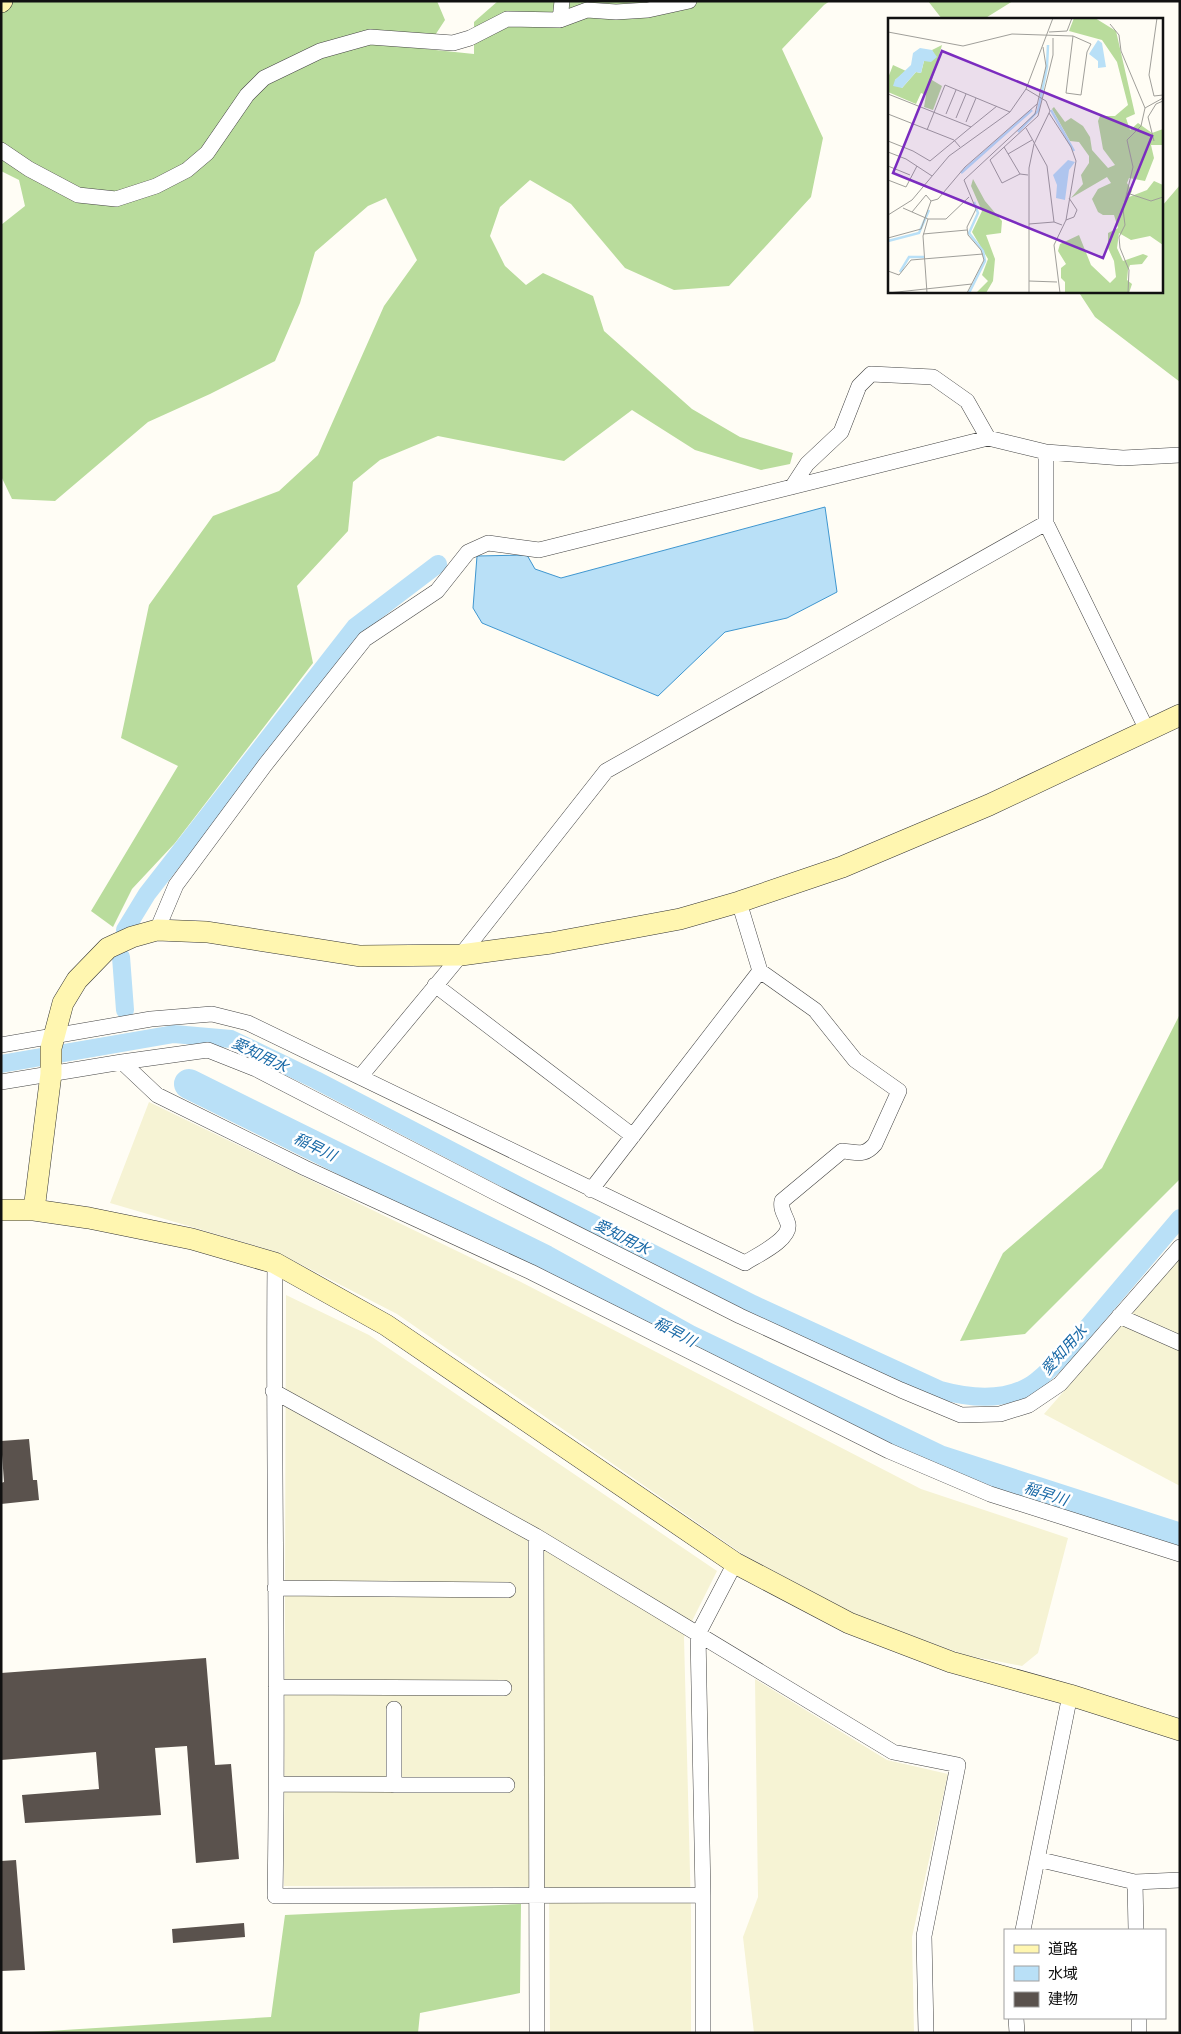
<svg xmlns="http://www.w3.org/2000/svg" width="1181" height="2034" viewBox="0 0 1181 2034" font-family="Georgia,'Noto Sans JP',serif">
	<rect width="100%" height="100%" fill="#fffdf5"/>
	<path fill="#f6f3d4" d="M149 1102 519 1281 921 1489 1068 1538 1038 1653 1022 1666 965 1655 858 1616 744 1555 397 1314 277 1252 110 1203Z
		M1180 1258V1486L1044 1414Z
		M286 1295 369 1335 717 1571 684 1637 691 1912V2033H550L549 1887 284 1886Z
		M755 1679 887 1760 948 1774 912 1937 914 2033H754L743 1937 758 1897Z"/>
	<path fill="#b9dc9c" d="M1 1H437L445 20 426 49 474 54V22L498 1H830L824 5 782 49 823 138 811 197 729 286 674 290 625 268 571 204 530 180 500 207 490 236 505 266 526 285 543 273 593 296 604 331 692 409 740 437 793 453 790 464 761 470 695 450 632 410 564 461 438 436 380 460 353 482 348 531 297 586 313 663 175 843 132 889 113 927 91 911 178 766 121 738 149 605 213 516 279 491 318 455 384 306 417 260 386 198 368 206 315 252 300 303 275 361 210 394 148 422 55 501 12 499 1 476V225L25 206 19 180 1 171Z
		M928 1H1013L984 19H942Z
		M1180 185V382L1095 317 1078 291H1162V206Z
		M1180 1014V1179L1025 1334 960 1341 1003 1253 1102 1168Z
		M521 1904 520 1993 420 2013 418 2033H16L271 2017 285 1915Z"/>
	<path fill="#b9e0f7" stroke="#3f96cf" d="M825 507 837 592 787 618 725 632 658 696 482 623 473 608 477 556 527 555 535 569 561 578Z"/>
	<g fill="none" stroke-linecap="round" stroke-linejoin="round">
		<path stroke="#b9e0f7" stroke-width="18" d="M125 930 147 894 355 627 438 564
			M121 957 125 1010
			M1 1064 174 1034 231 1039 316 1080 527 1190 753 1304 940 1390C969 1398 1003 1402 1031 1385 1043 1377 1053 1366 1063 1356L1180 1218"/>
		<path stroke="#b9e0f7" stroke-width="30" d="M189 1084 545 1260 689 1340 939 1460 1180 1538"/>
	</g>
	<path fill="#5a524d" d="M29 1439 33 1480H37L39 1500 1 1504V1483L4 1482 1 1441Z
		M206 1658 215 1765 231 1764 239 1859 196 1863 187 1746 155 1748 161 1815 25 1823 22 1795 99 1789 96 1752 1 1760V1673Z
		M16 1860 25 1970 1 1971V1861Z
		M244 1923 245 1937 173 1943 172 1929Z"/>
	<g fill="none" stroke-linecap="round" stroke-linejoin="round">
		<g stroke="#444" stroke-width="16">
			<path id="street" d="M560 20 562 1
				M1 150 29 169 78 195 116 199 156 186 187 170 207 153 247 95 264 78 320 51 370 37 453 43 470 38 507 19 560 20 587 10 616 12 648 10 689 1
				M1046 452V523L1147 730
				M792 487 807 464 841 432 859 386 871 374 933 377 967 401 988 438
				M157 930 176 885 265 765 365 639 437 591 468 552 488 543 539 550 988 438 1046 452 1123 458 1180 455
				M435 985 633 1136
				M1 1045 151 1019 212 1014 248 1023 745 1263C757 1255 791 1240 788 1224 786 1216 780 1210 782 1201L842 1151C857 1152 864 1157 875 1144L899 1091 855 1060 815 1010 760 971 739 902
				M122 1062 157 1095 305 1168 531 1272 889 1451 990 1494 1180 1554
				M360 1077 461 955 606 771 1046 523
				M1 1082 122 1062 208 1050 256 1069 496 1193 740 1316 901 1390 961 1415 1000 1414 1029 1405 1060 1384 1180 1247
				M591 1190 760 971
				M275 1263C273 1474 279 1685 275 1896L703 1895
				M1119 1316 1180 1343
				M273 1391 536 1536 537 2033
				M536 1536 893 1752 958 1765 924 1936 926 2033
				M275 1588 508 1590
				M276 1687 504 1688
				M277 1784 507 1785
				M394 1785V1709
				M1037 1859 1135 1882 1180 1880
				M1135 1882 1136 1930
				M1023 1930 1070 1695
				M1016 2018 1017 2033
				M1139 2018V2033
				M703 2033V1895L698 1634 735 1563"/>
		</g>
		<g stroke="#333" stroke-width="22">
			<path id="secondary" d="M1 2 2 1
				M1 1210H34L89 1218 192 1239 275 1263 386 1325 735 1563 849 1623 951 1662 1070 1695 1180 1730
				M34 1210 51 1074V1048L63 1003 77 980 108 948 132 937 157 930 207 932 360 956 461 955 551 943 680 919 739 902 842 867 989 805 1180 715"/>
		</g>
		<use href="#street" stroke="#fff" stroke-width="15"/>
		<use href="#secondary" stroke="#fff6b0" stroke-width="21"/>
	</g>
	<g text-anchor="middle" stroke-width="5" stroke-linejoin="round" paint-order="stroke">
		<g font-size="15" font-style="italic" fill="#1768a6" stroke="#fff">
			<text transform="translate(260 1055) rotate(26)" y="5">愛知用水</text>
			<text transform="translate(315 1147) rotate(26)" y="5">稲早川</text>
			<text transform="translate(622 1237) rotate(27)" y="5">愛知用水</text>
			<text transform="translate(675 1332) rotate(28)" y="5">稲早川</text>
			<text transform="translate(1064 1350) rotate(-48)" y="5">愛知用水</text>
			<text transform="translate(1046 1494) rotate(18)" y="5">稲早川</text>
		</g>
	</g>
	<g transform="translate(888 18)">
		<rect width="275" height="275" fill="#fffdf5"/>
		<path d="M186 0H207L228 13 247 96 238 100 242 112 250 105 264 115 275 111V127H263L266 140 257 163 241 160 239 165 244 173 241 179 259 172 266 163 275 167V227L262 218 243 222 231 215 229 230 235 243 255 236 260 238 254 246 242 247 240 252 239 262 244 266 241 275H177V264L173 260V250L178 246 170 233 172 226 191 217 203 247 222 265 228 259 226 243 220 230V215L230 210 226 197H215L210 194 204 181 210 171 223 165 219 159 183 180 195 166 193 157 201 145V138L191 124 182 123 164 91 166 89 177 104 183 100 195 108 202 119 204 132 220 150 227 147 215 131 210 103 212 98H227L240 87 229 44 214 22 181 13ZM54 27 44 62 54 68 45 92 36 89 38 77 33 75 28 86 0 74V60L5 47 18 53 7 62 14 70 28 54 33 55 36 43 46 36 44 32ZM85 161 97 183 114 203 113 215 98 217 107 241 105 263 98 275H88L100 263 94 257 100 241 84 214 94 193 83 168Z" fill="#b9dc9c"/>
		<path d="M210 22 214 25 218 49 210 50V43L201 36ZM32 30 44 32 49 39 43 44 36 43 33 55 28 54 14 70 5 68 7 62 23 47 25 35ZM180 142 187 144 181 152 177 182 168 180 169 167 165 157Z" fill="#b9e0f7"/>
		<path fill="none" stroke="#b9e0f7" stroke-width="2.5" d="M163 92 186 133M130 114 150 93 159 49 160 27M73 155 144 92M0 223 31 215 41 192M12 254 21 239H36M81 275 97 243 95 233 81 215 90 195 86 184"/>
		<path fill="none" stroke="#a09f9a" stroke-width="1" d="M269 0 261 57 266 78 275 77M222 6 231 17 233 33 257 90M0 14 75 28 124 16 185 18M161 14 179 13 184 0M185 18 203 26 199 34 193 77 178 75ZM138 71 158 83 162 93 146 126 141 150V275M0 76 83 109 109 88M161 95 183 129 188 143 178 202 166 227 172 275M0 96 66 122 72 129M58 96 68 72M68 100 78 76M78 104 88 80M138 110 159 148 166 204M39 112 57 67 122 94M0 123 25 133 42 143 83 109M266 123 260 99 268 86 275 83M116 129 132 156M0 134 18 141 44 158M120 136 144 122M0 148 22 157M140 157 132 156 114 165 102 142 150 98 165 37V20M0 162 18 169 29 148M239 175 263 183 275 179M15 190 40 201H58L81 179M24 194 38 177 43 183M0 197 24 182 61 138 122 94 138 71 165 0M178 202 186 199 189 192 181 180M141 206 166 204 174 207M35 216 79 212M0 220 33 211 43 183 50 181 77 149 149 86M0 253 11 257 23 242 95 236M141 263 169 264M0 275 84 266M39 275 35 218 40 201M79 275 96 242 93 232 80 217 79 209 88 191 76 162 147 96 158 48 155 29M240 275 241 252 232 230 231 219 237 207 235 191 245 149 239 122 253 108 257 90 275 80"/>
		<path fill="#7b2cbf" fill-opacity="0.15" stroke="#7b2cbf" stroke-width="2.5" d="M54 33 264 118 215 240 5 155Z"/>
		<rect width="275" height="275" fill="none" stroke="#111" stroke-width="2.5"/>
	</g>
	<rect width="1181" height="2034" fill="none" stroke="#111111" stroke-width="5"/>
	<rect x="1004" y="1929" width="162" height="90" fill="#ffffff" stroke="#a0a0a0"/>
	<rect x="1014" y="1945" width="25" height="8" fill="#fff6b0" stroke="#a0a0a0"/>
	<text x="1048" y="1954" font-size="15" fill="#111111">道路</text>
	<rect x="1014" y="1966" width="25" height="15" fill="#b9e0f7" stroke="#a0a0a0"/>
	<text x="1048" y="1979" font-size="15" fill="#111111">水域</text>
	<rect x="1014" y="1992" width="25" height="15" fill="#5a524d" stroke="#a0a0a0"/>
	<text x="1048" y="2004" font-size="15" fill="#111111">建物</text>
</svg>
